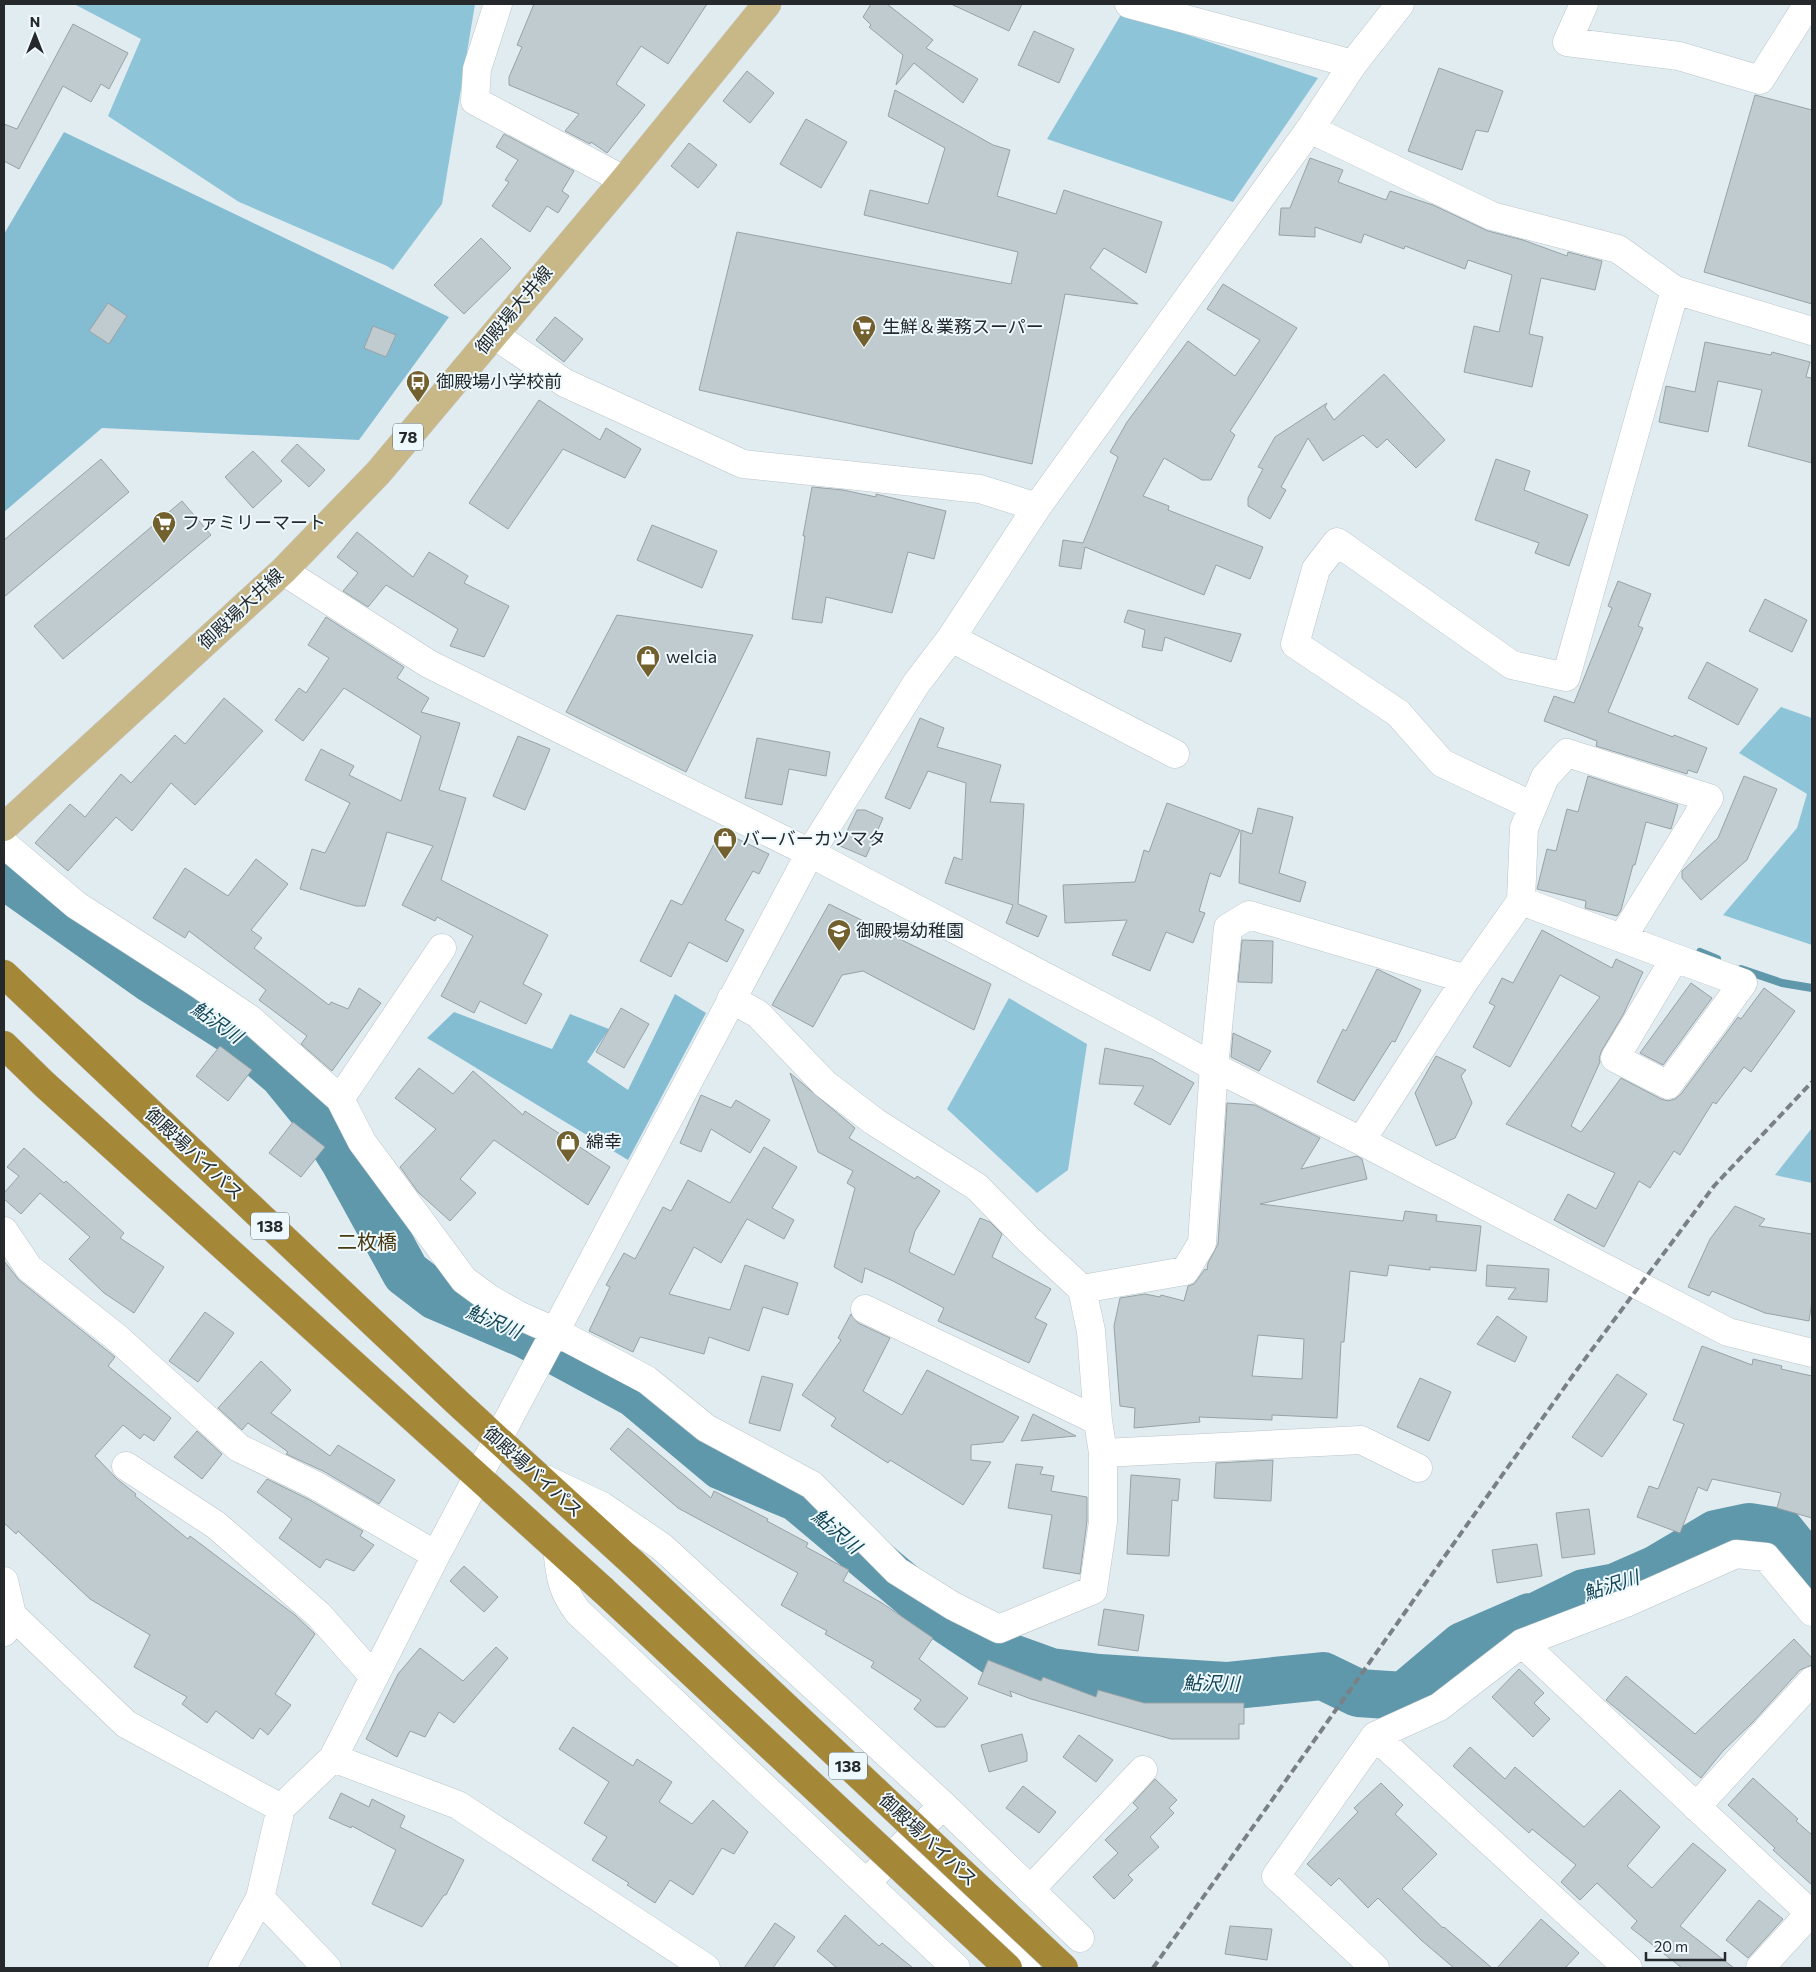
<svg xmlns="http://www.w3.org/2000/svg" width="1816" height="1972" viewBox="0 0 1816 1972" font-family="Commissioner,'Noto Sans JP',sans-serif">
	<rect width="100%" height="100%" fill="#e1ecf1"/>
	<path fill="#8ec4d8" d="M74 4H475L442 204 393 270 387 266 239 202 108 116 141 39Z
		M1122 13 1318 78 1233 202 1047 139Z
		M1781 707 1812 718V945L1723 915 1797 828 1807 794 1739 753Z
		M1009 998 1087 1044 1068 1170 1037 1193 947 1109Z
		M1812 1128V1183L1775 1175Z"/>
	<path fill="#84bdd2" d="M64 132 449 317 359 440 102 428 4 512V234Z
		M675 994 706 1013 628 1160 427 1038 454 1012 552 1049 570 1014 609 1029 587 1062 628 1090Z"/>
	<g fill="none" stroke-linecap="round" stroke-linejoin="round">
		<path stroke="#5f97ab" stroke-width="8" d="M1700 952 1717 959
			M1741 969 1782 983 1812 988"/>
		<path stroke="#5f97ab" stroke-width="48" d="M4 868 20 886 150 978 233 1031 283 1074 314 1112 344 1160 406 1273 436 1296 525 1334 636 1394 722 1466 798 1498 929 1608 995 1652 1051 1672 1099 1678 1226 1686 1323 1676 1358 1693 1404 1696 1463 1646 1530 1617 1533 1618 1584 1593 1616 1587 1657 1569 1716 1534 1749 1527 1781 1532 1812 1570"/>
	</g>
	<path fill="#c0cbd0" stroke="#97a2a6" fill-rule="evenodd" d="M534 4H707L668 64 641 46 616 84 645 105 607 153 591 142 590 144 565 131 579 114 509 85V77L522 47 517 45Z
		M871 4H887L933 40 926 48 978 79 963 103 914 63 896 85 903 55 869 27 871 25 863 17Z
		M951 4H1022L1009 31Z
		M73 24 128 53 109 89 101 84 91 102 63 86 19 169 4 161V124L17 129Z
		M1034 31 1074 49 1059 83 1018 65Z
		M1439 68 1503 91 1488 132 1476 130 1462 170 1408 151Z
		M747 71 774 93 750 123 723 101Z
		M895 90 993 145 1010 150 997 196 1056 214 1064 190 1162 222 1146 273 1104 248 1090 268 1138 304 1065 294 1032 464 699 390 737 232 1011 284 1018 252 864 215 870 190 928 204 945 148 888 116Z
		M1755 95 1812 110V304L1704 272Z
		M806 119 847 142 821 188 780 164Z
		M504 134 574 171 562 191 569 196 558 213 547 206 530 232 492 206 509 182 505 180 518 160 496 147Z
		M689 143 717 165 698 188 671 166Z
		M1310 158 1343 170 1338 182 1386 200 1390 191 1433 205 1488 231 1523 240 1567 256 1568 252 1602 261 1595 290 1541 278 1529 334 1543 337 1532 387 1464 372 1474 326 1499 332 1512 275 1468 260 1465 269 1405 246 1404 249 1364 234 1361 243 1315 227V237L1279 235 1281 208H1290Z
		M481 238 511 268 464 314 434 285Z
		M1223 284 1297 328 1230 431 1235 435 1211 480H1202L1164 458 1143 496 1169 506 1168 510 1263 547 1250 579 1216 565 1204 595 1085 547 1081 569 1059 566 1063 540 1083 543 1118 457 1110 452 1127 422 1188 341 1235 376 1260 340 1207 309Z
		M108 303 127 316 109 344 89 331Z
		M555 317 583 339 564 362 536 340Z
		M373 326 396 335 386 357 364 348Z
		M1705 342 1771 355 1772 352 1810 362 1806 377 1812 378V463L1748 446 1762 390 1718 381 1708 432 1659 422 1666 386 1695 392Z
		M1384 374 1445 440 1416 468 1387 439 1377 448 1363 435 1323 461 1308 438 1281 487 1286 490 1270 519 1248 506V498L1263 469 1258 467 1275 437 1327 403 1325 407 1334 420Z
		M539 400 600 440 606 428 641 449 625 478 563 449 508 529 469 503Z
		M297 444 325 470 309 487 281 461Z
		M253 451 282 481 253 508 225 477Z
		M101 459 129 492 4 597V540Z
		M1496 459 1530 471 1524 490 1588 515 1569 566 1535 553 1539 543 1475 520Z
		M812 487 843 490 876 497V494L946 511 934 559 908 552 892 613 826 597 822 623 792 619 805 536H803Z
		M182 501 211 535 63 659 34 626Z
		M652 525 717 551 702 588 637 560Z
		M357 532 413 577 429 552 468 576 464 583 509 606 484 657 450 646 458 629 386 585 368 607 343 591 358 573 337 557Z
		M1618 581 1651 594 1638 626 1643 628 1608 712 1673 737 1674 735 1707 748 1697 773 1688 770 1687 774 1596 746 1597 741 1544 721 1554 696 1574 703 1612 608 1608 606Z
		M1765 599 1807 620 1792 652 1749 631Z
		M1128 610 1169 619 1241 634 1231 662 1165 637 1162 651 1142 647 1145 630 1124 622Z
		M617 615 753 635 686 772 566 712Z
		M326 617 404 667 397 678 429 698 421 712 460 723 439 790 466 798 441 880 548 935 523 984 542 994 526 1024 480 1001 474 1013 441 996 473 936 437 917 435 921 402 905 433 846 387 832 365 906H356L300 889 312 849 325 853 350 803 305 780 321 749 354 766 349 775 401 801 421 736 344 688 303 741 275 720 299 688 306 693 329 658 308 645Z
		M1707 662 1758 689 1738 725 1688 698Z
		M224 698 263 731 195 805 171 783 132 831 116 817 68 871 35 843 70 804 85 817 121 774 131 783 175 735 185 744Z
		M920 718 944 728 937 747 1001 765 990 802 1024 804 1018 904 1047 916 1038 937 1006 923 1013 905 945 883 954 857 962 860 966 783 928 771 910 809 885 798Z
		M518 736 550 749 525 810 493 796Z
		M757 738 830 752 826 776 789 769 782 805 745 798Z
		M1588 776 1678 805 1671 829 1646 822 1635 865H1633L1621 910 1617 916 1585 908 1586 901 1537 889 1547 849 1556 851 1567 809 1578 812Z
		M1744 776 1777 789 1747 860 1701 900 1682 878V871L1718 838Z
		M1167 803 1240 830 1220 877 1210 873 1199 911 1205 913 1193 943 1166 932 1150 971 1112 955 1127 920 1065 923 1063 885 1135 882 1144 850 1149 852Z
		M1258 808 1293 817 1279 873 1306 882 1300 902 1239 883 1241 830 1252 834Z
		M857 810H865L883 818 866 857 840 846Z
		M721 831 769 854 759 874 753 871 725 920 744 930 727 962 689 942 671 977 640 961 671 900 682 905Z
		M256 859 288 884 251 930 262 938 254 948 329 1005 331 1002 348 1009 359 988 381 1003 332 1071 301 1044 307 1036 259 1000 266 990 189 931 185 938 153 918 185 868 228 896Z
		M829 904 991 984 974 1030 863 971 842 975 813 1027 772 1005Z
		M1542 930 1612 968 1616 959 1643 972 1623 1015 1602 1050 1599 1058 1600 1062 1571 1126 1581 1132 1621 1078 1661 1099 1668 1101 1675 1099 1681 1094 1738 1017 1741 1019 1764 988 1795 1011 1751 1072 1744 1067 1716 1104 1713 1102 1680 1155 1674 1151 1650 1188 1639 1181 1604 1247 1554 1220 1568 1194 1596 1209 1615 1173 1506 1124 1600 997 1560 975 1510 1067 1473 1047 1495 1006 1489 1003 1502 978 1513 983Z
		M1242 940 1273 941 1272 983 1238 982Z
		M1377 969 1421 990 1395 1042 1392 1041 1354 1101 1317 1082 1343 1029 1346 1031Z
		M1691 983 1712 998 1663 1065 1640 1053Z
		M621 1008 649 1024 624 1068 596 1052Z
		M1233 1033 1271 1051 1259 1071 1231 1057Z
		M220 1046 252 1070 228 1101 196 1076Z
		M1105 1048 1152 1059 1194 1083 1170 1125 1134 1104 1144 1086 1099 1084Z
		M1436 1056 1466 1070 1461 1076 1472 1103 1455 1138 1436 1146 1415 1093Z
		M419 1068 453 1094 473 1071 523 1115 525 1111 610 1167 588 1205 494 1140 460 1179 476 1193 450 1221 418 1192 400 1167 436 1129 395 1098Z
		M790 1073 855 1128 849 1138 915 1179 917 1176 940 1191 915 1231 909 1252 954 1275 980 1218 990 1222 1002 1234 992 1257 1051 1289 1035 1318 1047 1324 1029 1363 938 1321 944 1308 893 1281 865 1268 862 1283 834 1267 855 1188 847 1183 853 1171 818 1152Z
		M701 1095 731 1108 736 1100 770 1120 750 1153 711 1129 701 1152 680 1143Z
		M1227 1103 1255 1105 1320 1138 1301 1169 1357 1156 1362 1159 1367 1179 1260 1204 1403 1221 1405 1211 1437 1215 1436 1221 1481 1226 1476 1271 1430 1267V1270L1389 1265 1387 1276 1350 1271 1344 1342H1341L1337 1418 1272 1415V1420L1199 1417 1200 1422 1134 1428 1135 1408 1120 1406 1114 1326 1120 1298 1145 1294 1160 1297 1161 1295 1184 1301 1188 1286 1194 1284 1205 1269 1207 1270 1208 1263 1218 1244ZM1258 1335 1304 1339 1302 1379 1252 1376Z
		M293 1122 325 1147 301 1177 269 1153Z
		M764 1147 797 1167 772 1208 794 1220 784 1239 747 1219 721 1263 694 1247 669 1294 730 1310 745 1265 798 1283 788 1315 763 1307 749 1351 709 1337 704 1354 640 1337 633 1352 589 1331 610 1287 606 1285 624 1253 635 1259 663 1207 671 1211 688 1180 730 1203Z
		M24 1148 64 1183 66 1181 124 1233 120 1238 164 1267 134 1313 104 1293 69 1259 90 1237 40 1193 21 1214 4 1199V1193L19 1176 7 1167Z
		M1735 1206 1765 1219 1759 1226 1812 1234V1301L1809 1321 1765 1313 1712 1291 1709 1296 1688 1287 1710 1239Z
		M4 1261 19 1280 115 1357 108 1366 171 1418 154 1441 144 1434 140 1439 123 1425 95 1456 117 1479 136 1494 135 1496 188 1539 190 1536 295 1615 315 1634 275 1694 291 1705 268 1735 260 1728 253 1739 216 1711 207 1723 182 1704 187 1697 134 1667 150 1635 90 1599 18 1531 16 1534 4 1523Z
		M1487 1265 1549 1269 1547 1302 1508 1299 1516 1288 1486 1286Z
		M205 1312 234 1333 198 1382 169 1361Z
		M851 1314 858 1323 890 1338 863 1391 902 1415 927 1370 1019 1417 1003 1442 971 1445V1460L991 1462 963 1505 890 1460 888 1463 831 1426 836 1418 802 1395 841 1340 838 1338Z
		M1497 1316 1527 1337 1515 1362 1477 1344Z
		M1702 1346 1752 1365 1753 1359 1782 1366 1781 1369 1812 1376V1518L1777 1508 1781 1493 1712 1479 1707 1491 1698 1487 1680 1533 1637 1517 1649 1486 1658 1489 1684 1424 1673 1420Z
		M261 1361 291 1390 271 1413 330 1456 338 1445 395 1480 379 1504 323 1471 286 1454 288 1452 248 1423 242 1430 218 1408Z
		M1617 1374 1647 1394 1602 1457 1572 1437Z
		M762 1376 793 1384 780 1431 749 1423Z
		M1420 1378 1451 1392 1429 1441 1397 1427Z
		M1033 1414 1076 1436 1021 1441Z
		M628 1428 711 1498 714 1491 768 1519 767 1521 808 1543 806 1547 849 1570 843 1581 882 1603 933 1638 919 1659 968 1698 945 1727H936L914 1709 921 1700 871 1667 874 1662 825 1634 827 1631 781 1605 798 1573 678 1508 610 1449Z
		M197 1431 222 1454 202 1479 174 1457Z
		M1273 1460 1271 1501 1214 1498 1216 1463Z
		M1016 1464 1043 1467 1040 1474 1054 1476 1051 1491 1087 1497V1521L1080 1574 1043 1568 1052 1515 1008 1508Z
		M1131 1475 1180 1479 1178 1501 1172 1500 1169 1556 1127 1554Z
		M267 1479 308 1499 363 1531 360 1536 374 1545 354 1571 326 1559 320 1568 279 1538 292 1519 257 1492Z
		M1589 1509 1595 1554 1562 1558 1556 1513Z
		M1537 1544 1542 1576 1497 1583 1492 1550Z
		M464 1566 498 1597 484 1612 450 1581Z
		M1104 1609 1144 1615 1138 1651 1098 1645Z
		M1794 1639 1812 1658V1665L1800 1670 1753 1722 1723 1751 1701 1778 1606 1700 1626 1676 1695 1734Z
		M496 1647 508 1658 454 1723 439 1712 425 1737 410 1731 397 1757 366 1739 398 1674 420 1648 463 1681Z
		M988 1660 1041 1681 1043 1677 1096 1697 1098 1690 1144 1703H1244V1724H1239V1739H1171L1031 1699 1010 1691 1012 1697 978 1684Z
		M1519 1669 1544 1693 1534 1703 1550 1719 1533 1737 1492 1697Z
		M573 1727 633 1766 637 1759 672 1782 659 1802 692 1824 713 1800 748 1832 734 1854 722 1848 693 1895 670 1880 655 1903 627 1885 629 1883 592 1860 607 1837 584 1823 609 1782 559 1749Z
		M1022 1734 1027 1753V1761L989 1772 981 1745Z
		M1079 1735 1113 1760 1096 1782 1063 1757Z
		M1470 1747 1505 1779 1515 1767 1584 1827 1620 1790 1660 1827 1627 1866 1652 1888 1693 1843 1726 1870 1680 1926 1734 1968H1682L1631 1928 1637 1921 1597 1883 1580 1900 1561 1882 1576 1865 1532 1829 1529 1833 1453 1766Z
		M1753 1778 1798 1819 1796 1821 1812 1835V1885L1773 1850 1775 1848 1728 1805Z
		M1155 1779 1177 1800 1169 1808 1174 1813 1150 1837 1159 1847 1128 1875 1133 1880 1114 1899 1093 1877 1118 1853 1105 1840 1138 1808 1133 1803Z
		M1381 1783 1403 1805 1395 1814 1437 1854 1402 1889 1443 1928 1444 1927 1492 1968H1454L1421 1940 1378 1898 1368 1908 1339 1878 1331 1886 1307 1864 1358 1812 1354 1808Z
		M1023 1786 1056 1812 1039 1833 1006 1808Z
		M341 1793 369 1807 372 1799 405 1816 400 1827 464 1860 446 1895H444L422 1927 372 1904 396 1850 352 1826 351 1828 329 1818Z
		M1759 1900 1783 1919 1748 1958 1726 1940Z
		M845 1915 879 1946 882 1943 913 1968H837L817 1951Z
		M1541 1919 1579 1953 1565 1968H1497Z
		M775 1923 795 1937 773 1968H744Z
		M1230 1926 1272 1929 1267 1960 1225 1954Z"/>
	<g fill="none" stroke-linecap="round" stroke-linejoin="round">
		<g stroke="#bac5c9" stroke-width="29">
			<path id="street" d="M498 4 477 69 475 101 624 180
				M1129 4 1353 64
				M1584 4 1567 42 1679 56 1760 80 1808 4
				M1310 129 1492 216 1618 249 1675 290 1812 331
				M494 335 565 383 743 464 980 489 1037 507
				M283 571 429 664 810 853 1145 1029 1214 1067 1361 1141 1728 1332 1812 1353
				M951 638 1175 754
				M1533 806 1442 763 1398 713 1295 644 1316 569 1337 542 1512 665 1566 677 1675 290
				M4 844 76 905 194 981 250 1019 340 1099 362 1142 464 1280 490 1299 518 1315 556 1332 647 1380 706 1428 812 1485 897 1571 953 1606 999 1629 1093 1590 1103 1522V1453L1098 1421 1091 1331 1082 1289 1029 1240 977 1187 875 1122 825 1084 758 1014 731 999
				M1521 901 1675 958 1615 1058 1668 1085 1743 983 1675 958
				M340 1099 442 948
				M1361 1141 1466 979 1521 901 1524 828 1545 777 1567 753 1709 798 1622 938
				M4 1231 29 1268 116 1337 239 1448 315 1485 436 1555
				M1082 1289 1185 1271 1202 1243 1214 1067 1228 928 1249 915 1466 979
				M865 1309 1098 1421
				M1103 1453 1361 1440 1418 1468
				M126 1466 216 1525 319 1615 374 1677
				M545 1479 602 1506 662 1547 943 1805
				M557 1548C560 1575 561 1590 578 1612L956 1968
				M4 1581 12 1615 4 1632
				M12 1615 126 1724 281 1808
				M1522 1643 1812 1915
				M1375 1736 1628 1968
				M333 1758 458 1805 706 1968
				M1696 1807 1812 1681
				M904 1845 1027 1961
				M866 1883 943 1805 1080 1938
				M1030 1890 1143 1770
				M260 1898 327 1968
				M222 1968 260 1898 281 1808 333 1758 436 1555 810 853 916 684 951 638 1037 507 1310 129 1353 64 1400 4
				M1375 1968 1276 1876 1375 1736 1439 1707 1522 1643 1626 1603 1736 1554 1766 1557 1812 1612
				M1760 1968 1812 1911"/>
		</g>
		<g stroke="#c6c7c8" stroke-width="29">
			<path id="primary" d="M4 827 283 571 378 473 624 180 767 4"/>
		</g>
		<g stroke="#c6c7c8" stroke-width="29">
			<path id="highway" d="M4 974 459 1404 633 1563
				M4 1045 44 1084 603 1590"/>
		</g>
		<use href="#street" stroke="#fff" stroke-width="28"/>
		<use href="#primary" stroke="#c9b887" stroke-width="28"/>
		<use href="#highway" stroke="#a58837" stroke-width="28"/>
		<path stroke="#7a8185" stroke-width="4" stroke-dasharray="8 4" stroke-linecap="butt" d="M1153 1968 1576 1371 1714 1186 1812 1082"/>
		<g stroke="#c6c7c8" stroke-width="29" stroke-linecap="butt">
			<path id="highway-bridge" d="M633 1563 1064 1968
				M603 1590 1008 1968"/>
		</g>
		<use href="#highway-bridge" stroke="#a58837" stroke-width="28"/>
	</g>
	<defs>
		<g id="supermarket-pin" transform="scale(1.25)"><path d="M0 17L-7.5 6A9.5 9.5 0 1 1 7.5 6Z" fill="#72602e" stroke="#eef9fe"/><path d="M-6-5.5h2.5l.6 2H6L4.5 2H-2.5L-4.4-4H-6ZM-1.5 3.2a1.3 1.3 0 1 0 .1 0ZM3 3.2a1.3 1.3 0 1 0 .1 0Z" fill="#fff"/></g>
		<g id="bus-pin" transform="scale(1.25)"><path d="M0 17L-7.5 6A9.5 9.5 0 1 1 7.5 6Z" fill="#72602e" stroke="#eef9fe"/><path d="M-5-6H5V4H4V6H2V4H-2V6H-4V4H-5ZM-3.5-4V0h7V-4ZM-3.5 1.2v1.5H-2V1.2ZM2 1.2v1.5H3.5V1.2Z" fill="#fff"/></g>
		<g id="shop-pin" transform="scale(1.25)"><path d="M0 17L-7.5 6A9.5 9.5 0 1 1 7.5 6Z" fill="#72602e" stroke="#eef9fe"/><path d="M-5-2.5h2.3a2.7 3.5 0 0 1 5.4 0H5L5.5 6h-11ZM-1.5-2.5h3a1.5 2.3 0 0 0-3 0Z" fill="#fff"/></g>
		<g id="school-pin" transform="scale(1.25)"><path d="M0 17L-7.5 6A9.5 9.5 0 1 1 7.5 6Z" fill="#72602e" stroke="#eef9fe"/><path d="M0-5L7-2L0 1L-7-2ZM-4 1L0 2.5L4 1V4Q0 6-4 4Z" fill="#fff"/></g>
	</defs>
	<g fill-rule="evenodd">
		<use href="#supermarket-pin" x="864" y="327"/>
		<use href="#bus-pin" x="418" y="382"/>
		<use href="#supermarket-pin" x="164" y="523"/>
		<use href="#shop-pin" x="648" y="657"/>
		<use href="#shop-pin" x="725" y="839"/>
		<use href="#school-pin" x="839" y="931"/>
		<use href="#shop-pin" x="568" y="1142"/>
	</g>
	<g text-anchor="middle" stroke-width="4" stroke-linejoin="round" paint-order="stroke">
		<g fill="#eef9fe" stroke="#61676a" stroke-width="1">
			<rect x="393" y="423.5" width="30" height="27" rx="4"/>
			<rect x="251" y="1212.5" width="38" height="27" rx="4"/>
			<rect x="829" y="1752.5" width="38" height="27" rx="4"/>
		</g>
		<g font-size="16" font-weight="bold" fill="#25292b">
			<text x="408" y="443">78</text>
			<text x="270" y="1232">138</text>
			<text x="848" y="1772">138</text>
		</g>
		<g font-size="18" fill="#25292b" stroke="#eef9fe">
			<text transform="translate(514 310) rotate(-50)" y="6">御殿場大井線</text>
			<text transform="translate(241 609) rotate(-43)" y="6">御殿場大井線</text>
			<text transform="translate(194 1154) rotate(43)" y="6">御殿場バイパス</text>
			<text transform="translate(533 1472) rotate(42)" y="6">御殿場バイパス</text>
			<text transform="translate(928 1840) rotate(43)" y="6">御殿場バイパス</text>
		</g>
		<g font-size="18" fill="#25292b" stroke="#eef9fe" text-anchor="start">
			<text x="882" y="333">生鮮＆業務スーパー</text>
			<text x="436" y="388">御殿場小学校前</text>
			<text x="182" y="529">ファミリーマート</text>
			<text x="666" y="663">welcia</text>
			<text x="742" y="845">バーバーカツマタ</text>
			<text x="856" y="937">御殿場幼稚園</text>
			<text x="586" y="1148">綿幸</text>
		</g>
		<g font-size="19" font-style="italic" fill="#134554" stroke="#eef9fe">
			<text transform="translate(217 1022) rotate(35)" y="7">鮎沢川</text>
			<text transform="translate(494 1321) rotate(23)" y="7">鮎沢川</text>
			<text transform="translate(837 1531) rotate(40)" y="7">鮎沢川</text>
			<text transform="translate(1611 1585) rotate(-18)" y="7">鮎沢川</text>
			<text transform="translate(1211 1683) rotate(1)" y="7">鮎沢川</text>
		</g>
		<g font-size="20" fill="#483911" stroke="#eef9fe">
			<text x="367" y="1249">二枚橋</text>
		</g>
	</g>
	<rect width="1816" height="1972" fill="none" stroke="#25292b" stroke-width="10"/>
	<g transform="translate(35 35)" stroke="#eef9fe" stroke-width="4" paint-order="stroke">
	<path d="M0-4L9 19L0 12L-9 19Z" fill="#25292b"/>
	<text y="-8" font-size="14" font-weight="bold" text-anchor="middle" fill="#25292b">N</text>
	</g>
	<path d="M1646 1952v8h79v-8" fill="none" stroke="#25292b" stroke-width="2.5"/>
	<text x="1654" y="1952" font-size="15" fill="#25292b" stroke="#eef9fe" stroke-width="4" paint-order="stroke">20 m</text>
</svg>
